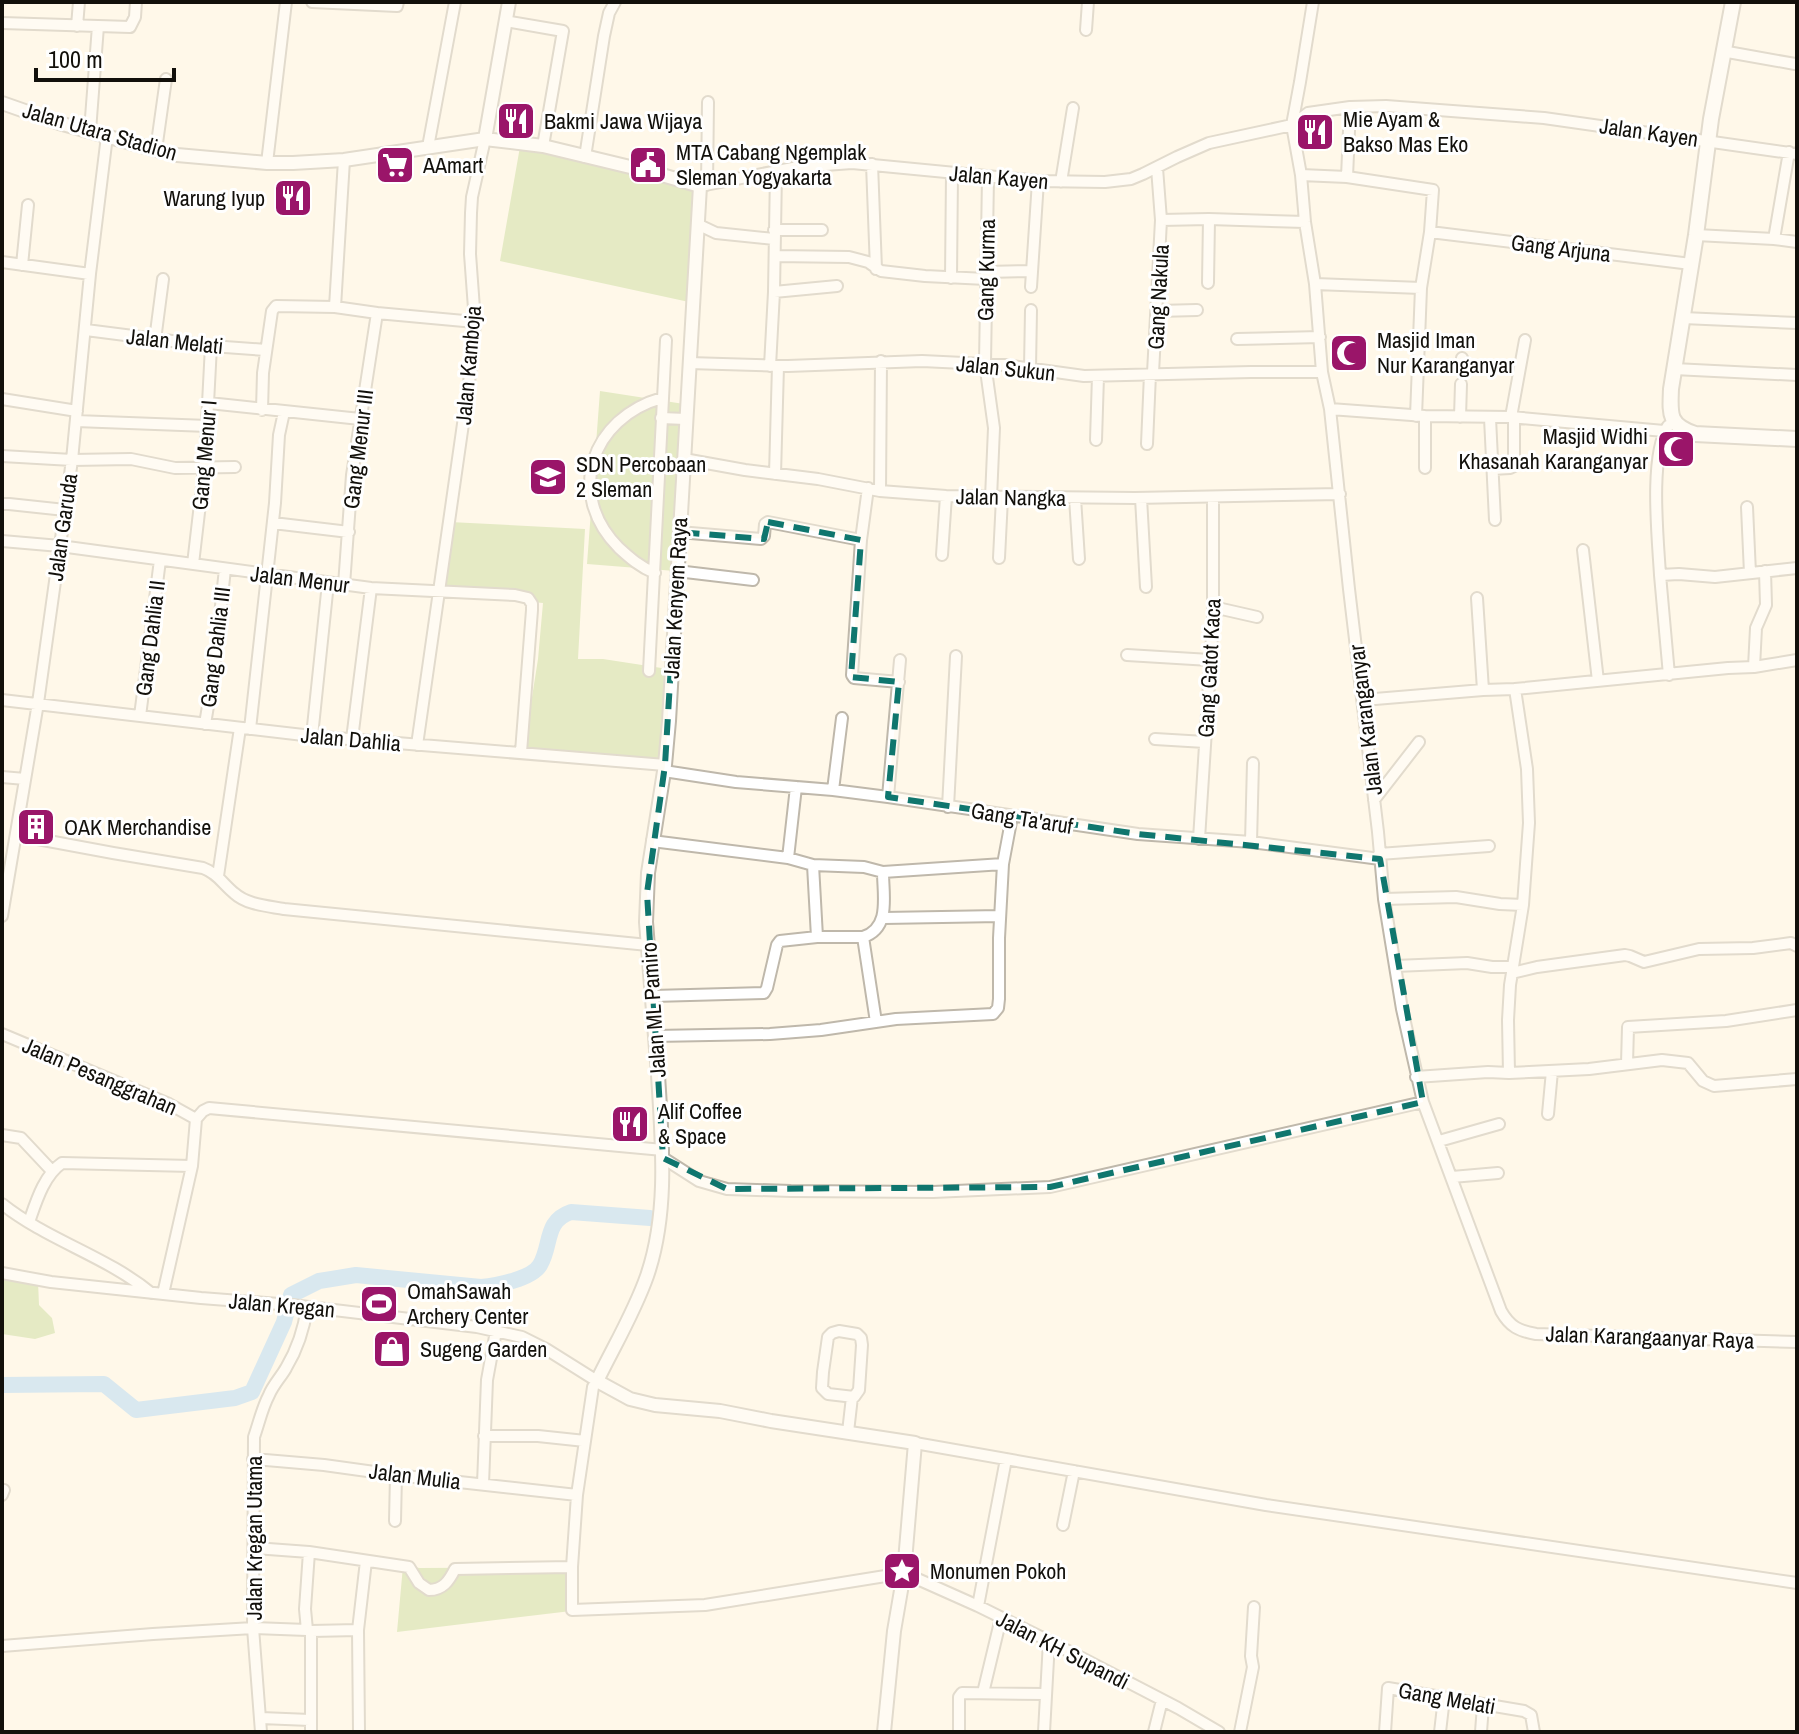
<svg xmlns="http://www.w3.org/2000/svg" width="1799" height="1734" viewBox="0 0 1799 1734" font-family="'Archivo Narrow',sans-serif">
	<rect width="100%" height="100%" fill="#fff8e9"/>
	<path fill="#c5da98" d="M521 141 698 179 689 302 500 261Z
		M600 391 684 404 675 571 587 564Z
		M450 522 585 529 578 659H603L668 669 664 767 524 748 538 659 543 603 438 593Z
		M2 1277 38 1281 39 1305 52 1318 55 1333 35 1339 2 1334Z
		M403 1566 420 1568 570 1567 571 1611 397 1632Z"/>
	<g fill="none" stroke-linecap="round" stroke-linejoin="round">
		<path stroke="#acd5f5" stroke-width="16" d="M2 1385 104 1384 136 1410 235 1398 252 1392 284 1322 291 1295 319 1281 356 1275 481 1287C495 1286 532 1279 540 1265 552 1245 544 1221 571 1212L650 1218"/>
		<g stroke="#bfb8ab" stroke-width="14">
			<path id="minor" d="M312 2 397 6 398 2
				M505 21 563 31 543 146
				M2 23 98 26 90 131
				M77 26 79 2
				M98 26 130 27 135 17 136 2
				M1086 30 1088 2
				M1722 51 1795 64
				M428 147 455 2
				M156 150 166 79
				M1797 154 1544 118 1386 106 1350 107 1308 113 1292 125 1301 175 1305 222 1315 284 1322 372 1330 409 1349 589 1378 832 1384 899 1402 1009 1423 1102 1501 1311C1510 1327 1519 1331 1536 1334L1797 1342
				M585 157 604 36 609 13 615 2
				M267 163 286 2
				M872 164 876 269
				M1301 175 1347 177 1433 190 1430 232
				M988 177 985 363 994 428 991 498
				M1347 177 1350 107
				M1061 182 1073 108
				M707 185 708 102
				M700 186 798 167 852 163 1038 181 1105 182 1131 179 1143 174 1177 157 1209 143 1292 125 1300 82 1313 2
				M1161 220 1209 219 1305 222
				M697 224 716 233 774 239
				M774 230H822
				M1696 235 1774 239 1797 242
				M1774 239 1789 152
				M775 256 849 257 868 262 881 271 925 276 986 279
				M2 262 90 274
				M22 265 28 205
				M986 272 1032 271
				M951 278 952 174
				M1208 283 1209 219
				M1315 284 1421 288 1430 232 1691 264
				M1031 287 1038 181
				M774 292 837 286
				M335 307 344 160
				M1158 311 1197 310
				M1683 318 1797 323
				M86 330 211 346 266 350
				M1237 339 1320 337
				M155 340 163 279
				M689 363 788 366 922 361 1005 365 1084 376 1251 372H1322
				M770 366 774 292 776 172
				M1030 368 1031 310
				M1674 369 1797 375
				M1461 370 1462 358
				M1153 373 1161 220 1157 168
				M2 399 77 411
				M209 403 360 419
				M1330 409 1425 416 1511 417 1664 431
				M262 410 263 373 272 311 276 306 335 307 377 313 475 322
				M1416 416 1421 288
				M1460 417 1461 384
				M1511 417 1525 340
				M661 418 686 419
				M1490 418 1495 520
				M76 421 208 426
				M1668 426C1649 456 1658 539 1660 575L1679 574 1715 577 1797 568
				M1096 440 1098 376
				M1147 444 1150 374
				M2 456 72 460 131 459 175 468 235 467
				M684 459 745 470 818 479 880 491 946 496 1135 498 1340 494
				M1425 468V416
				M1492 469 1510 468 1514 466V417
				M775 474 778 366
				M868 488 861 540 852 675 854 678 899 682
				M880 491 881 361
				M1075 498 1079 559
				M1141 498 1146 587
				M2 504H9L65 510
				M1747 507 1750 573
				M273 523 349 532
				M679 532 761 539 764 536 765 524 768 522 861 540
				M2 541 60 546 371 588 515 595 528 598 532 604V610L521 752
				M1583 550 1598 681
				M942 555 946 496
				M999 558 1002 498
				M193 564 205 461 211 346
				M677 571 753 580
				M655 573C640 567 630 558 619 548 565 494 591 418 662 398
				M1660 575 1669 675
				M344 585 352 475 377 313
				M1477 598 1483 690
				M1213 607 1257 617
				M1127 655 1210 660
				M1754 667 1756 628 1766 605 1765 571
				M649 671 666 340
				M2 700 312 736 665 765
				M1363 700 1483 690 1515 689
				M140 716 160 560
				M205 724 214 670 225 569
				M250 729 275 503 279 435 284 412
				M312 736 328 583
				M352 739 371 588
				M1155 739 1205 742
				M417 745 470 375 475 322 470 254 471 213 472 197 485 139
				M664 771 736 782 833 790 888 797 1138 834 1251 842 1380 859
				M2 777 25 779
				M833 790 842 718
				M888 797 900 660
				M1374 800 1419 742
				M948 807 956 656
				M16 835 113 853 203 868C217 873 223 884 234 893 247 905 268 906 284 909L648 945
				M1199 839 1213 621V497
				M652 841 788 858 813 865 864 867 883 872 1003 864 1012 816
				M1251 842 1253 763
				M1379 854 1489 846
				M788 858 796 787
				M813 865 817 937
				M218 876 240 728
				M1384 899 1456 897 1500 904 1523 905
				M2 916 38 703 72 460 90 274 107 136
				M884 918 1000 916
				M863 937 876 1022
				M1395 966 1467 963 1492 967H1513
				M1512 973 1537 967 1625 955 1630 956 1644 962 1699 949 1753 948 1791 943 1797 946
				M653 996 764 993 767 988 777 945 780 941 817 937H863C891 928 883 896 883 872
				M2 1034 169 1104 196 1119
				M655 1036 770 1034 821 1030 896 1019 993 1014 998 1008 999 999V938L1003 864
				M1627 1064 1628 1027 1726 1021 1797 1010
				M1509 1073 1589 1069 1662 1060 1688 1063 1703 1081 1714 1086 1797 1079
				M1416 1077 1488 1072 1509 1073 1508 1020 1510 985 1523 905 1529 823 1527 769 1515 689 1728 668 1754 667 1797 660
				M1548 1114 1552 1071
				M2 1135 21 1138 52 1171
				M1439 1141 1499 1124
				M663 1158 699 1181 727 1189 791 1191 933 1192 1050 1187 1423 1102
				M1452 1177 1498 1173
				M2 1204C47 1240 106 1256 151 1293
				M29 1222C36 1202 44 1175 62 1163L192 1166
				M2 1273 51 1282 201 1298 292 1305 477 1327 522 1337 546 1349 597 1381 593 1387 577 1495 572 1567V1610L705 1605 904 1573 978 1606 1049 1641 1178 1708 1219 1732
				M163 1294 192 1166 196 1119 203 1111 209 1108 663 1150
				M839 1331 857 1334 861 1338 862 1345 859 1390 854 1397 828 1394 822 1388 823 1372 828 1337 832 1333Z
				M848 1432 852 1397
				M484 1436H538L585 1441
				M915 1443 1266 1505 1797 1583
				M253 1459 324 1465 396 1475 577 1495
				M483 1484 487 1380 496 1331
				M2 1490H4L2 1495
				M395 1521 396 1475
				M1063 1525 1074 1471
				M255 1548 309 1552 409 1567 419 1583 429 1590C443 1590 449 1581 455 1569L572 1567
				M978 1606 1006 1459
				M2 1646 153 1634 253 1628 307 1630 305 1609 309 1552
				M983 1693 1001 1618
				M261 1718 310 1720
				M261 1732 253 1628 254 1437C259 1423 262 1408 269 1395 273 1385 281 1377 286 1368 298 1348 304 1329 307 1307
				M311 1732V1631L358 1630
				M359 1732 358 1630 366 1561
				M959 1732V1697L962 1693 1046 1694
				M1044 1732 1049 1641
				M1154 1732 1162 1700
				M1240 1732 1253 1667 1251 1656 1254 1607
				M1385 1732 1388 1688 1524 1711 1531 1715 1534 1732
				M1440 1732 1444 1698
				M1481 1732 1483 1705"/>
		</g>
		<g stroke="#bfb8ab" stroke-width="16">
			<path id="tertiary" d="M2 103 59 123 156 150 177 155 267 163H293L344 160 485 139 543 146 655 173 700 186 669 721 665 765 648 873 646 922C650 973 654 1024 658 1075 662 1141 669 1212 647 1276 634 1313 614 1346 597 1381L630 1399 655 1405 720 1411 771 1421 915 1443 904 1573 894 1631 884 1732
				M485 139 509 2"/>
		</g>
		<g stroke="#bfb8ab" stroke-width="18">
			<path id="secondary" d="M1733 2 1711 119 1696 235 1671 389C1670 414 1668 425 1695 434L1797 439"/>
		</g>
		<use href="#minor" stroke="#fff" stroke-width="10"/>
		<use href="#tertiary" stroke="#fff" stroke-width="12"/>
		<use href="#secondary" stroke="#fff" stroke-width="14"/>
	</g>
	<path d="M0 0H1799V1734H0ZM768 522 861 540 851 677 899 682 888 797 1138 834 1380 859 1423 1102 1050 1187 727 1189 663 1158 647 893 665 765 679 532 764 539Z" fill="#fff8e9" fill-opacity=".55" fill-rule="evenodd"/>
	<path fill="none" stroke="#0f766e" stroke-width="6" stroke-dasharray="16 10" stroke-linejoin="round" d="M768 522 861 540 851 677 899 682 888 797 1138 834 1380 859 1423 1102 1050 1187 727 1189 663 1158 647 893 665 765 679 532 764 539Z"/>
	<defs>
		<g id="restaurant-square" transform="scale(2)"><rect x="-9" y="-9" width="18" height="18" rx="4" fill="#9a1569" stroke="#fff"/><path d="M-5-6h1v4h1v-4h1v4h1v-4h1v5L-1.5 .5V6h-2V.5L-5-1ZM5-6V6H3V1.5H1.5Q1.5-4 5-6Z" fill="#fff"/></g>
		<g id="supermarket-square" transform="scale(2)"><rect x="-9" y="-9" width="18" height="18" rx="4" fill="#9a1569" stroke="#fff"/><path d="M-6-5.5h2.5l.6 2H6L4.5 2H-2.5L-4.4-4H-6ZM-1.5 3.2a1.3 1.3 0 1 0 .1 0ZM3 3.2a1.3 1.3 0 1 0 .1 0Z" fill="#fff"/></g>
		<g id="civic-square" transform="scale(2)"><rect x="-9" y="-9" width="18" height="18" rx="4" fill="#9a1569" stroke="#fff"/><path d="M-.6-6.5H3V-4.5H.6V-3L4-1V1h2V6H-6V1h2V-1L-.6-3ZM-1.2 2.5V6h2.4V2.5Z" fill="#fff"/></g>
		<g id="mosque-square" transform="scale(2)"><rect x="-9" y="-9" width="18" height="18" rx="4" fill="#9a1569" stroke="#fff"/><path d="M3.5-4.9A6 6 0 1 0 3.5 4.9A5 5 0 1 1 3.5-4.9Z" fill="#fff"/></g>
		<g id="school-square" transform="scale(2)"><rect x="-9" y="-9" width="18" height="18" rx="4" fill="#9a1569" stroke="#fff"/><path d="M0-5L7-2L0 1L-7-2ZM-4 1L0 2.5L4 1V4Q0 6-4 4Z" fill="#fff"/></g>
		<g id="building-square" transform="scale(2)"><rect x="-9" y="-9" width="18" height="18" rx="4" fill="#9a1569" stroke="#fff"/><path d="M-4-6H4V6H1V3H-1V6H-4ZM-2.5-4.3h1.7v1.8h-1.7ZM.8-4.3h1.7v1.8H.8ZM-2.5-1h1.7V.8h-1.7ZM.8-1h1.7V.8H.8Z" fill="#fff"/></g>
		<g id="stadium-square" transform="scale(2)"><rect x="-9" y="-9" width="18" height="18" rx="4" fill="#9a1569" stroke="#fff"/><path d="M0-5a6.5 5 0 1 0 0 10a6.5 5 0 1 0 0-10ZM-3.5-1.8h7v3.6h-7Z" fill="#fff"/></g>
		<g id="shop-square" transform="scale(2)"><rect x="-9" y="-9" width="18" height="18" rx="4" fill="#9a1569" stroke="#fff"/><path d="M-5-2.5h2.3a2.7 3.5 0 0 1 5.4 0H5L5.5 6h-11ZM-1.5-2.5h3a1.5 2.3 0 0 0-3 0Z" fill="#fff"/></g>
		<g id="sight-square" transform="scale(2)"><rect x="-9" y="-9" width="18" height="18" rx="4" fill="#9a1569" stroke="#fff"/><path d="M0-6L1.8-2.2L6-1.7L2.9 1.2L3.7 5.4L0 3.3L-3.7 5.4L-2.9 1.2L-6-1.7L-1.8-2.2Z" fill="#fff"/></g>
	</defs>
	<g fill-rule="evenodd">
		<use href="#restaurant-square" x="516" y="121"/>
		<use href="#restaurant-square" x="1315" y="132"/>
		<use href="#supermarket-square" x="395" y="165"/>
		<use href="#civic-square" x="648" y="165"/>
		<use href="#restaurant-square" x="293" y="198"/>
		<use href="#mosque-square" x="1349" y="353"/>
		<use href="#mosque-square" x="1676" y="449"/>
		<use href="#school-square" x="548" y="477"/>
		<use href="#building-square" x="36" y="827"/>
		<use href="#restaurant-square" x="630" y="1124"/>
		<use href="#stadium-square" x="379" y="1304"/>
		<use href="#shop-square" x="392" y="1349"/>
		<use href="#sight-square" x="902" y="1571"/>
	</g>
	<g text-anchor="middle" stroke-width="6" stroke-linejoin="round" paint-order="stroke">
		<g font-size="22" fill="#12100b" stroke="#fff" text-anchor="start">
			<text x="1343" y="127">Mie Ayam &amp;<tspan x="1343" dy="25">Bakso Mas Eko</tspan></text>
			<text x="544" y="129">Bakmi Jawa Wijaya</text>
			<text x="676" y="160">MTA Cabang Ngemplak<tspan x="676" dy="25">Sleman Yogyakarta</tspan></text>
			<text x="423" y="173">AAmart</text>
			<text x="265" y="206" text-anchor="end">Warung Iyup</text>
			<text x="1377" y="348">Masjid Iman<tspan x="1377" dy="25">Nur Karanganyar</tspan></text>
			<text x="1648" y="444" text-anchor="end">Masjid Widhi<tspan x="1648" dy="25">Khasanah Karanganyar</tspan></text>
			<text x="576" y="472">SDN Percobaan<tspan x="576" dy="25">2 Sleman</tspan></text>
			<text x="64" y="835">OAK Merchandise</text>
			<text x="658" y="1119">Alif Coffee<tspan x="658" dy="25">&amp; Space</tspan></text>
			<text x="407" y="1299">OmahSawah<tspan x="407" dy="25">Archery Center</tspan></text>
			<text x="420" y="1357">Sugeng Garden</text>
			<text x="930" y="1579">Monumen Pokoh</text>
		</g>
		<g font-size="22" fill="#12100b" stroke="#fff">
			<text transform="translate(100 131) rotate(16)" y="8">Jalan Utara Stadion</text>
			<text transform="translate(1649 132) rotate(8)" y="8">Jalan Kayen</text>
			<text transform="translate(999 177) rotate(5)" y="8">Jalan Kayen</text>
			<text transform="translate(1561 248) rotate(7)" y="8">Gang Arjuna</text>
			<text transform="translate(986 270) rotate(-89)" y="8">Gang Kurma</text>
			<text transform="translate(1158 297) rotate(-87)" y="8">Gang Nakula</text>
			<text transform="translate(175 341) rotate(6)" y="8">Jalan Melati</text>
			<text transform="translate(468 365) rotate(-85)" y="8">Jalan Kamboja</text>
			<text transform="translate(1006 368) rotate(6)" y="8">Jalan Sukun</text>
			<text transform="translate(358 449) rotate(-83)" y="8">Gang Menur III</text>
			<text transform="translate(204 455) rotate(-85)" y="8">Gang Menur I</text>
			<text transform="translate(1011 497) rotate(1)" y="8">Jalan Nangka</text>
			<text transform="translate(62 527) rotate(-82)" y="8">Jalan Garuda</text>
			<text transform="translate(300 579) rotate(7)" y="8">Jalan Menur</text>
			<text transform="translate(675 598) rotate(-87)" y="8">Jalan Kenyem Raya</text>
			<text transform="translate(150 638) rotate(-83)" y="8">Gang Dahlia II</text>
			<text transform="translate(215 647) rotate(-83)" y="8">Gang Dahlia III</text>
			<text transform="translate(1209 668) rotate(-87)" y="8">Gang Gatot Kaca</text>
			<text transform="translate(1365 720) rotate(-97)" y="8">Jalan Karanganyar</text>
			<text transform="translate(351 739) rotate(5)" y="8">Jalan Dahlia</text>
			<text transform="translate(1022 818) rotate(9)" y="8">Gang Ta'aruf</text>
			<text transform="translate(653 1010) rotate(-94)" y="8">Jalan ML Pamiro</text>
			<text transform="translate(100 1076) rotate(23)" y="8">Jalan Pesanggrahan</text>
			<text transform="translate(282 1305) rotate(5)" y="8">Jalan Kregan</text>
			<text transform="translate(1650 1337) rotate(2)" y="8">Jalan Karangaanyar Raya</text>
			<text transform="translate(415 1476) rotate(7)" y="8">Jalan Mulia</text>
			<text transform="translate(254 1538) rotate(-90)" y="8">Jalan Kregan Utama</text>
			<text transform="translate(1063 1650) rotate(27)" y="8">Jalan KH Supandi</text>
			<text transform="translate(1447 1698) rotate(10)" y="8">Gang Melati</text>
		</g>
	</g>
	<rect width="1799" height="1734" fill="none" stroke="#12100b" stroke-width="8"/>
	<path d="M36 68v12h138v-12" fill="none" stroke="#12100b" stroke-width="4"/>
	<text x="48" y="68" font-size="24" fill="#12100b" stroke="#ffffff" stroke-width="6" paint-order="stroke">100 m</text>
</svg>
